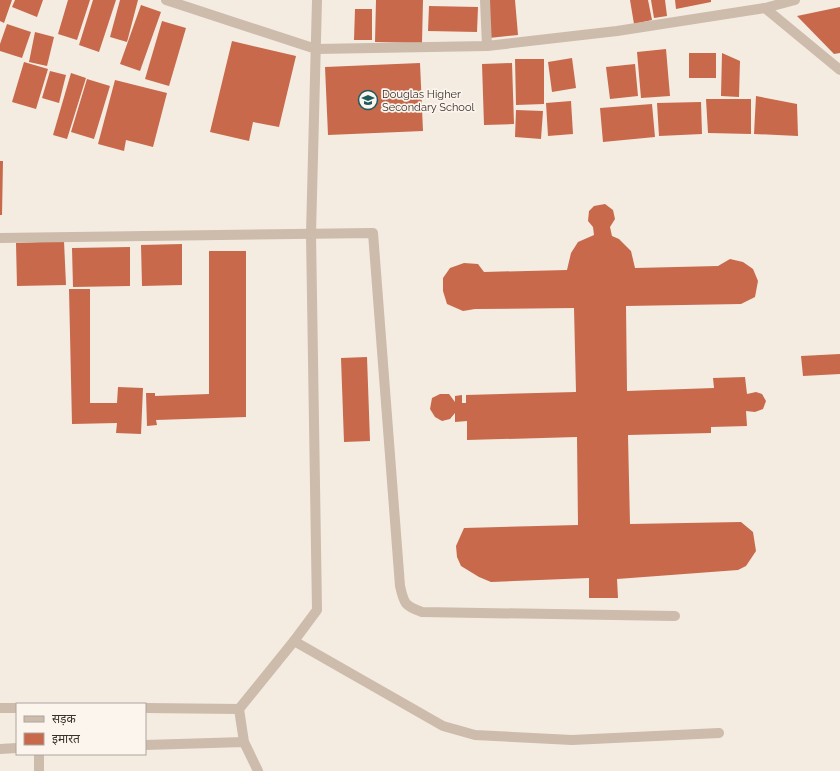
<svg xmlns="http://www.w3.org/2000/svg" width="840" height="771" viewBox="0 0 840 771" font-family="Raleway,'Noto Sans Devanagari',sans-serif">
	<rect width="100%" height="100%" fill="#f4ebe1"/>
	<path fill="#c8694b" d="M0 0H12L4 23 0 21Z
		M15 0H43L37 17 12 7Z
		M68 0H90L77 40 58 34Z
		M93 0H116L99 52 79 45Z
		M120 0H138L127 42 110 37Z
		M376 0H423L422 43 375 42Z
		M486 0H515L518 35 489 38Z
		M630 0H648L652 20 634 24Z
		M651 0H665L667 16 654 18Z
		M675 0H711V2L676 9Z
		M141 5 161 12 140 71 120 64Z
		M429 6 478 7 477 32 428 31Z
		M840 7V53L834 54 797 16Z
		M355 9H372V40H354Z
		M162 21 186 28 169 86 145 79Z
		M7 24 31 32 22 58 0 51V44Z
		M35 32 54 37 47 66 29 62Z
		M232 41 296 56 279 127 253 122 249 141 210 132Z
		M666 49 670 96 641 98 637 52Z
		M689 53H716V78H689Z
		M722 53 740 61 739 97 721 96Z
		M572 58 576 88 552 92 548 62Z
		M515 59H544V104L516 105Z
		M24 62 48 69 36 109 12 102Z
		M420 63 423 131 328 135 325 67Z
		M512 63 514 124 484 125 482 64Z
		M635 64 638 96 610 99 606 67Z
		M50 71 66 75 59 103 42 98Z
		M71 73 86 78 67 139 53 135Z
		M87 79 110 86 94 139 71 132Z
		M115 80 167 93 153 147 126 140 124 151 98 144Z
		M756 96 797 104 798 136 754 134Z
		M706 99H751V134L708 133Z
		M571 101 573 134 548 136 546 103Z
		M701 102 702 134 659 136 657 103Z
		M652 104 655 137 603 142 600 108Z
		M516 110 543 111 541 139 515 137Z
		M0 161H3L2 215H0Z
		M605 204 613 210 615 219 610 227 612 236 619 239 631 251 635 268 718 266 730 259 743 262 753 269 758 281 755 297 741 304 626 306 627 391 714 388 713 378 745 377 747 394 756 392 762 394 766 401 763 409 755 412 746 411 747 426 711 427V433L628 435 630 524 741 522 753 532 756 551 746 566 738 570 617 579 618 598H589V578L491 582 479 577 461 566 457 557 456 546 464 528 578 525 577 437 467 440V421L455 422V413L450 419 442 421 435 417 430 409 432 398 440 394H449L455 402V396L462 395V403H466V395L576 392 574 308 475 309 463 311 447 304 443 291V278L450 268 464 263 478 264 484 272 567 270 571 253 578 242 594 235 593 227 588 221 589 211 594 206Z
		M64 241 66 285 17 286 16 243Z
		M182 244V285L142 286 141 245Z
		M130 247V286L73 287 72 248Z
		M209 251H246V417L156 420 157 425 147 426 146 393H155V396L209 394Z
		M69 289H90V403H117L118 387 143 388 141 434 116 433 117 423 72 424Z
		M840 354V374L803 376 801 356Z
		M367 357 370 441 344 442 341 358Z"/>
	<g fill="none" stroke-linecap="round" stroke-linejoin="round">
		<path stroke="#cdbbac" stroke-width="10" d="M0 238 373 233 400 586C404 604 405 606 422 612L675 616
			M294 641 443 726 475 735 572 740 719 733
			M239 709 244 742 258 771
			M145 745 244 742
			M0 749 17 748
			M39 754V771"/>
		<path stroke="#cdbbac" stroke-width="10" d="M485 0 487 46
			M765 8 840 70
			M0 708H17
			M145 708 239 709 294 641 317 610 311 234 317 0"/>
		<path stroke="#cdbbac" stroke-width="10" d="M166 0 316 49 487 46 617 31 765 8 795 0"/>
	</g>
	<defs>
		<g id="school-ring" transform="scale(1)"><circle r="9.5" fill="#fbf5ee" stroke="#1f5a5e" stroke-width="1.5"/><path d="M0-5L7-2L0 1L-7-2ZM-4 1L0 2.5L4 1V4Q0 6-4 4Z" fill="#1f5a5e"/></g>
	</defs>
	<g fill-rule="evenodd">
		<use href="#school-ring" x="368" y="100"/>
	</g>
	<g text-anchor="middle" stroke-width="3.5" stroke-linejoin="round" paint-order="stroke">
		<g font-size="11" fill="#3b302b" stroke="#fbf5ee" text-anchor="start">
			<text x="382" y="98">Douglas Higher<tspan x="382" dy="13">Secondary School</tspan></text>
		</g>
	</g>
	<rect x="16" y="703" width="130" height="52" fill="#fbf5ee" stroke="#aea6a0"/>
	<rect x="24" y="716" width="20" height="6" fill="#cdbbac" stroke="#aea6a0"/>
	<text x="52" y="723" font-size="12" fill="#3b302b">सड़क</text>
	<rect x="24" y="733" width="20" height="12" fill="#c8694b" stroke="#aea6a0"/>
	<text x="52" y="743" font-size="12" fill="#3b302b">इमारत</text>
</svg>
